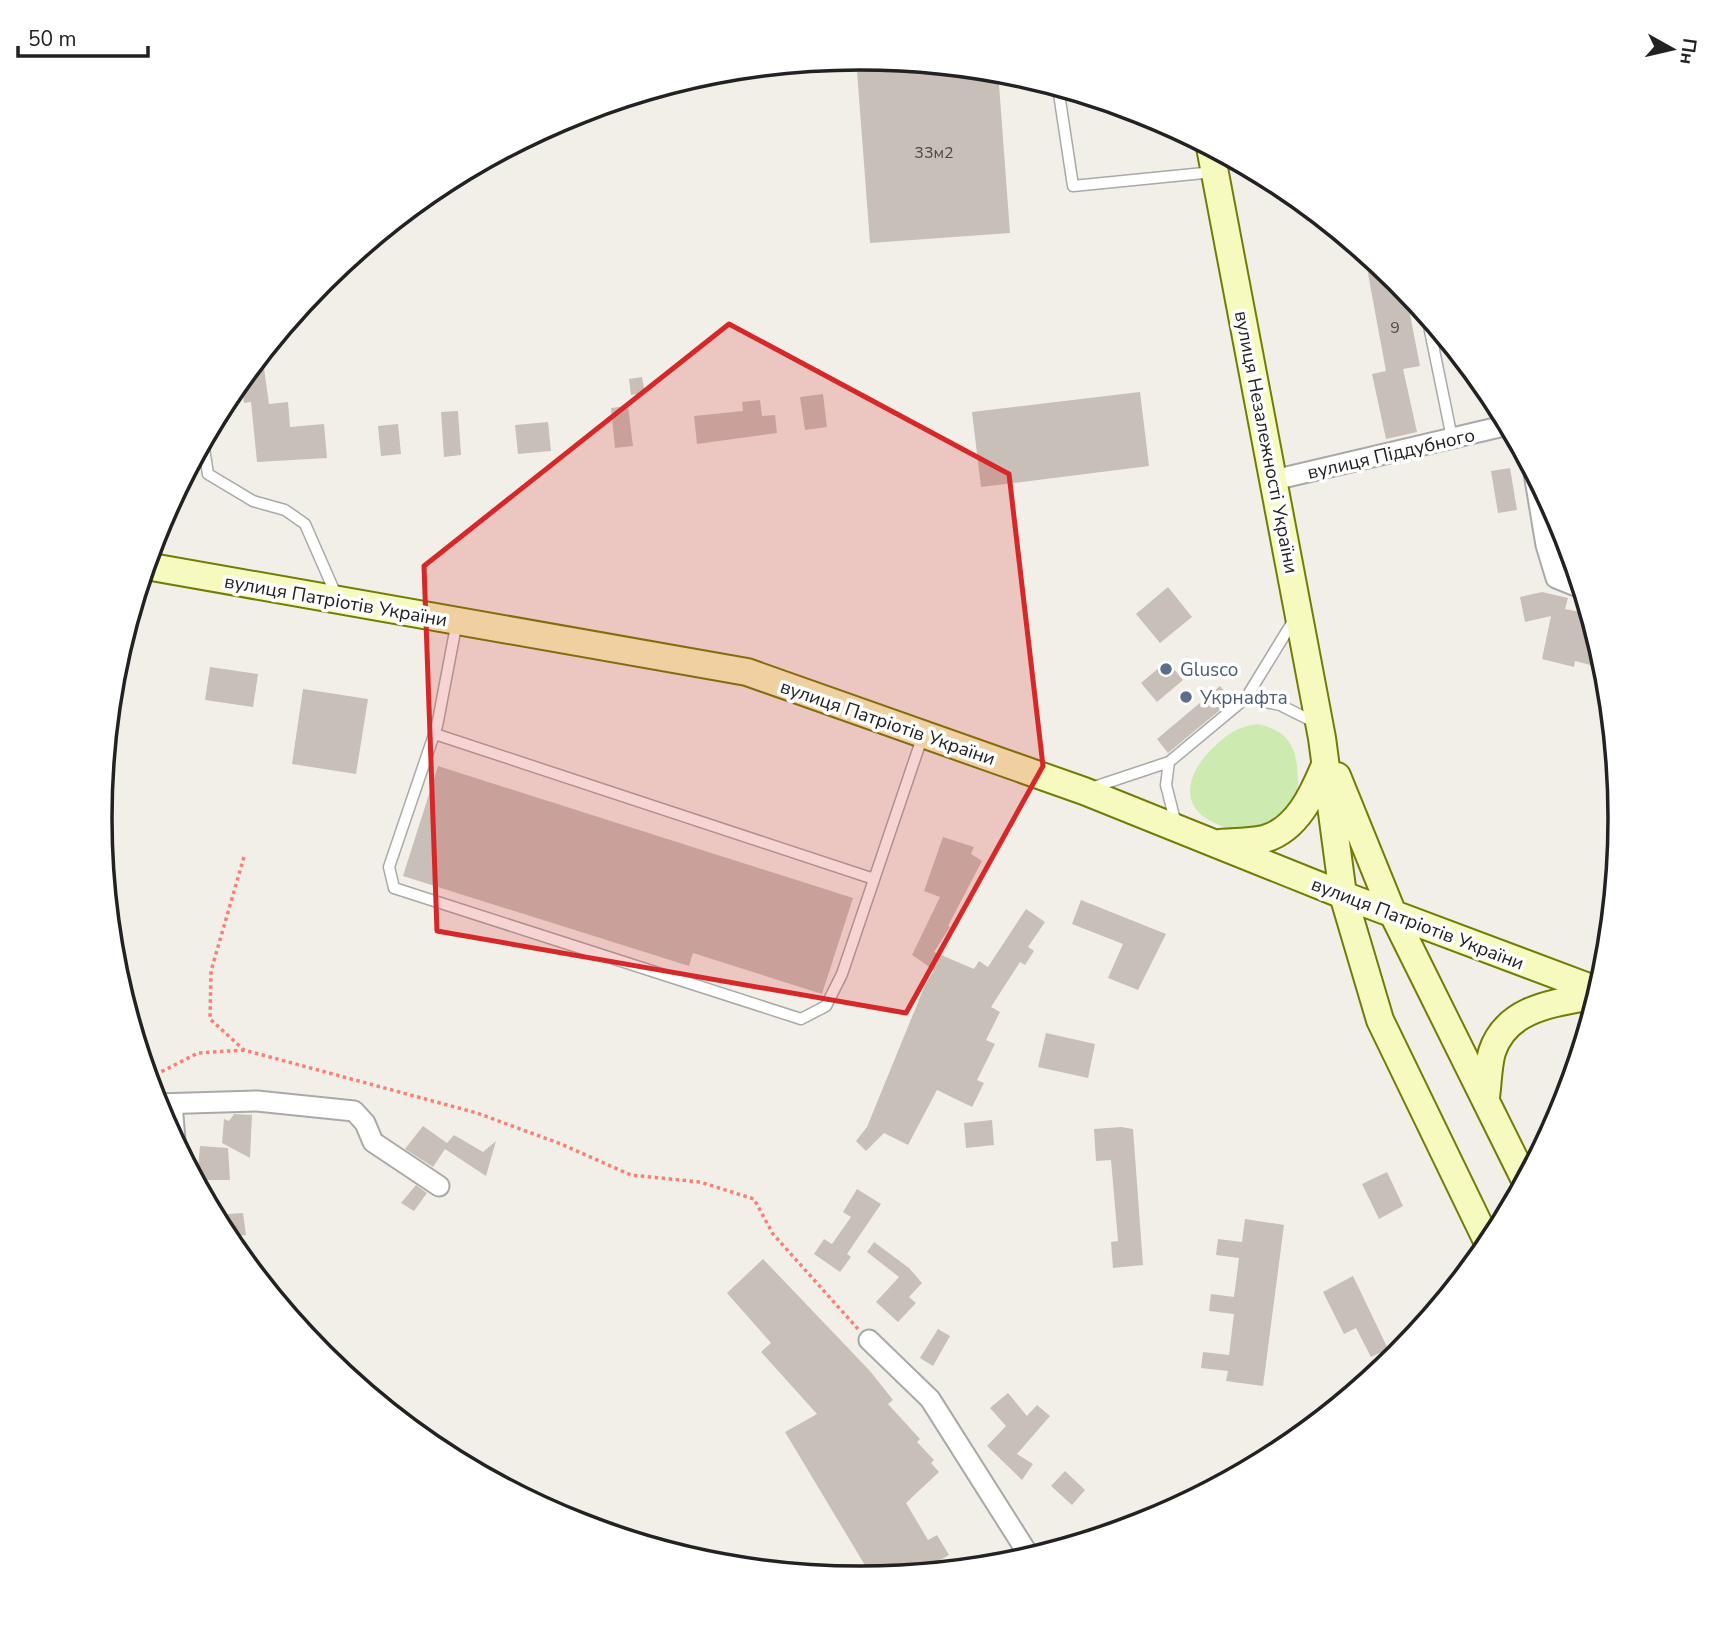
<svg xmlns="http://www.w3.org/2000/svg" width="1721" height="1636" viewBox="0 0 1721 1636" font-family="'Nunito Sans',sans-serif">
	<rect width="100%" height="100%" fill="#f2efe9"/>
	<path fill="#cdebb0" d="M1258 724C1292 732 1297 749 1298 782 1298 797 1284 813 1271 820 1263 824 1252 832 1242 833 1235 834 1224 827 1217 824 1174 806 1189 769 1216 745 1229 733 1239 726 1258 724Z"/>
	<path fill="#c7bfb8" d="M856 58 998 71 1010 233 870 243Z
		M1364 252 1405 289 1420 366 1403 369 1417 432 1386 439 1372 374 1386 371Z
		M262 354 269 404 288 402 290 427 324 424 327 458 257 462 251 402 244 403 241 381Z
		M642 377 645 393 631 395 629 379Z
		M1140 392 1149 466 981 487 972 412Z
		M823 394 827 427 805 430 800 397Z
		M760 400 762 416 775 415 777 433 697 444 694 416 743 411 742 402Z
		M628 406 633 446 615 448 611 408Z
		M458 411 461 455 444 457 441 412Z
		M548 422 551 451 518 454 515 425Z
		M398 424 401 454 381 456 378 426Z
		M1510 468 1517 510 1498 513 1491 471Z
		M1168 587 1192 617 1160 643 1136 614Z
		M1542 592 1568 598 1565 609 1589 614 1606 669 1575 661 1574 667 1542 659 1551 616 1525 622 1520 597Z
		M1167 661 1183 680 1157 702 1141 683Z
		M210 667 258 674 253 707 205 700Z
		M1220 686 1232 700 1168 753 1157 739Z
		M303 689 368 699 356 774 292 764Z
		M438 766 853 898 822 994 693 953 689 966 403 876Z
		M943 837 974 847 971 854 982 861 948 926 950 927 934 952 974 969 979 961 988 967 1026 909 1045 922 1028 947 1034 951 1025 965 1020 962 991 1007 1000 1012 986 1040 995 1044 977 1080 984 1083 972 1107 937 1090 908 1145 884 1133 866 1151 856 1141 867 1127 925 985 934 970 912 955 940 897 924 891Z
		M1081 900 1166 934 1138 990 1108 978 1123 944 1072 924Z
		M1046 1033 1095 1044 1088 1078 1038 1067Z
		M234 1114 252 1115 250 1158 222 1143 224 1119 229 1121Z
		M992 1120 994 1145 966 1148 964 1123Z
		M423 1126 447 1143 454 1135 483 1152 496 1141 486 1176 445 1149 433 1167 405 1149Z
		M1121 1127 1133 1129 1143 1265 1113 1268 1111 1242 1118 1241 1111 1160 1096 1161 1094 1129Z
		M200 1146 228 1148 230 1180H197Z
		M1387 1172 1403 1206 1379 1219 1362 1184Z
		M416 1185 427 1193 414 1211 401 1203Z
		M857 1189 881 1204 847 1254 851 1257 840 1272 814 1254 824 1239 832 1244 851 1217 843 1212Z
		M243 1213 246 1235 227 1237 215 1215Z
		M1245 1219 1284 1225 1263 1386 1226 1381 1228 1371 1201 1368 1203 1352 1229 1355 1234 1314 1209 1311 1211 1294 1234 1297 1239 1258 1216 1255 1218 1239 1242 1242Z
		M874 1242 909 1268 922 1283 909 1297 916 1303 898 1322 876 1302 899 1277 867 1252Z
		M763 1259 870 1371 893 1400 888 1404 920 1439 917 1442 934 1460 931 1463 939 1472 906 1503 928 1540 937 1535 949 1555 940 1560 946 1570 872 1577 785 1432 817 1414 761 1352 771 1343 727 1293Z
		M1353 1276 1388 1349 1371 1357 1356 1328 1344 1334 1323 1292Z
		M938 1329 950 1336 933 1366 920 1358Z
		M1008 1393 1027 1416 1037 1405 1050 1416 1017 1454 1033 1464 1022 1480 987 1446 1006 1426 990 1408Z
		M1065 1471 1085 1490 1072 1505 1051 1486Z"/>
	<g fill="none" stroke-linecap="round" stroke-linejoin="round">
		<g stroke="#a9a9a9" stroke-width="13">
			<path id="lane" d="M1058 87 1073 186 1214 172
				M1427 316 1452 438
				M203 442 208 474 253 501 285 510 305 524 337 597
				M457 621 437 726 389 867 394 888 801 1019 826 1006 842 974 923 735
				M1246 698 1280 705 1314 722
				M435 734 874 879
				M1169 762 1166 785 1176 824
				M1091 788 1169 762 1246 698 1295 618"/>
		</g>
		<g stroke="#a9a9a9" stroke-width="23">
			<path id="street" d="M1534 473 1546 545 1556 578 1581 588
				M1274 480 1508 425
				M157 1104 257 1101 354 1111 365 1123 373 1142 439 1186
				M172 1104 175 1140
				M869 1340 930 1399 1030 1557"/>
		</g>
		<g stroke="#707d05" stroke-width="30">
			<path id="secondary" d="M1210 147 1322 738 1343 895 1380 1020 1489 1245
				M146 566 747 672 1084 791 1343 895 1599 991
				M1337 776 1393 914 1525 1180
				M1220 843C1234 842 1250 842 1264 839 1297 830 1313 794 1325 765
				M1486 1097C1488 1083 1488 1066 1492 1052 1507 1006 1557 1003 1598 995"/>
		</g>
		<path stroke="#fa8072" stroke-width="3.5" stroke-dasharray="3.5 3.5" stroke-linecap="butt" d="M244 857 211 971 210 1019 244 1050 477 1113 561 1144 631 1175 700 1182 754 1199 773 1234 858 1329
			M149 1078 198 1053 244 1050"/>
		<use href="#lane" stroke="#fff" stroke-width="10"/>
		<use href="#street" stroke="#fff" stroke-width="19"/>
		<use href="#secondary" stroke="#f7fabf" stroke-width="26"/>
	</g>
	<path fill="#d62828" fill-opacity="0.2" stroke="#d62828" stroke-width="5" stroke-linejoin="round" d="M729 324 1009 474 1043 766 906 1013 437 931 424 566Z"/>
	<g fill="#5c6f8a" stroke="#fff" stroke-width="2.5">
		<circle cx="1166" cy="669" r="7"/>
		<circle cx="1186" cy="697" r="7"/>
	</g>
	<g text-anchor="middle" stroke-width="7" stroke-linejoin="round" paint-order="stroke">
		<g font-size="16" fill="#4b4948">
			<text x="934" y="158">33м2</text>
			<text x="1395" y="333">9</text>
		</g>
		<g font-size="19" fill="#222" stroke="#fff">
			<text transform="translate(1267 442) rotate(79)" y="7">вулиця Незалежності України</text>
			<text transform="translate(1391 453) rotate(-13)" y="7">вулиця Піддубного</text>
			<text transform="translate(336 600) rotate(10)" y="7">вулиця Патріотів України</text>
			<text transform="translate(888 722) rotate(19)" y="7">вулиця Патріотів України</text>
			<text transform="translate(1418 923) rotate(21)" y="7">вулиця Патріотів України</text>
		</g>
		<g font-size="19" fill="#4e5e75" stroke="#fff" text-anchor="start">
			<text x="1180" y="676">Glusco</text>
			<text x="1200" y="704">Укрнафта</text>
		</g>
	</g>
	<path d="M0 0H1721V1636H0ZM112 818a748 748 0 1 1 1496 0a748 748 0 1 1-1496 0Z" fill="#fff" fill-rule="evenodd"/>
	<path fill="none" stroke="#222" stroke-width="3.5" d="M112 818a748 748 0 1 1 1496 0a748 748 0 1 1-1496 0Z"/>
	<g transform="translate(1672 49) rotate(98)" stroke="#ffffff" stroke-width="5" paint-order="stroke">
	<path d="M0-5L12 26L0 18L-12 26Z" fill="#222222"/>
	<text y="-10" font-size="19" font-weight="bold" text-anchor="middle" fill="#222222">Пн</text>
	</g>
	<path d="M18 46v10h130v-10" fill="none" stroke="#222222" stroke-width="3.5"/>
	<text x="28" y="46" font-size="21" fill="#222222" stroke="#ffffff" stroke-width="5" paint-order="stroke">50 m</text>
</svg>
